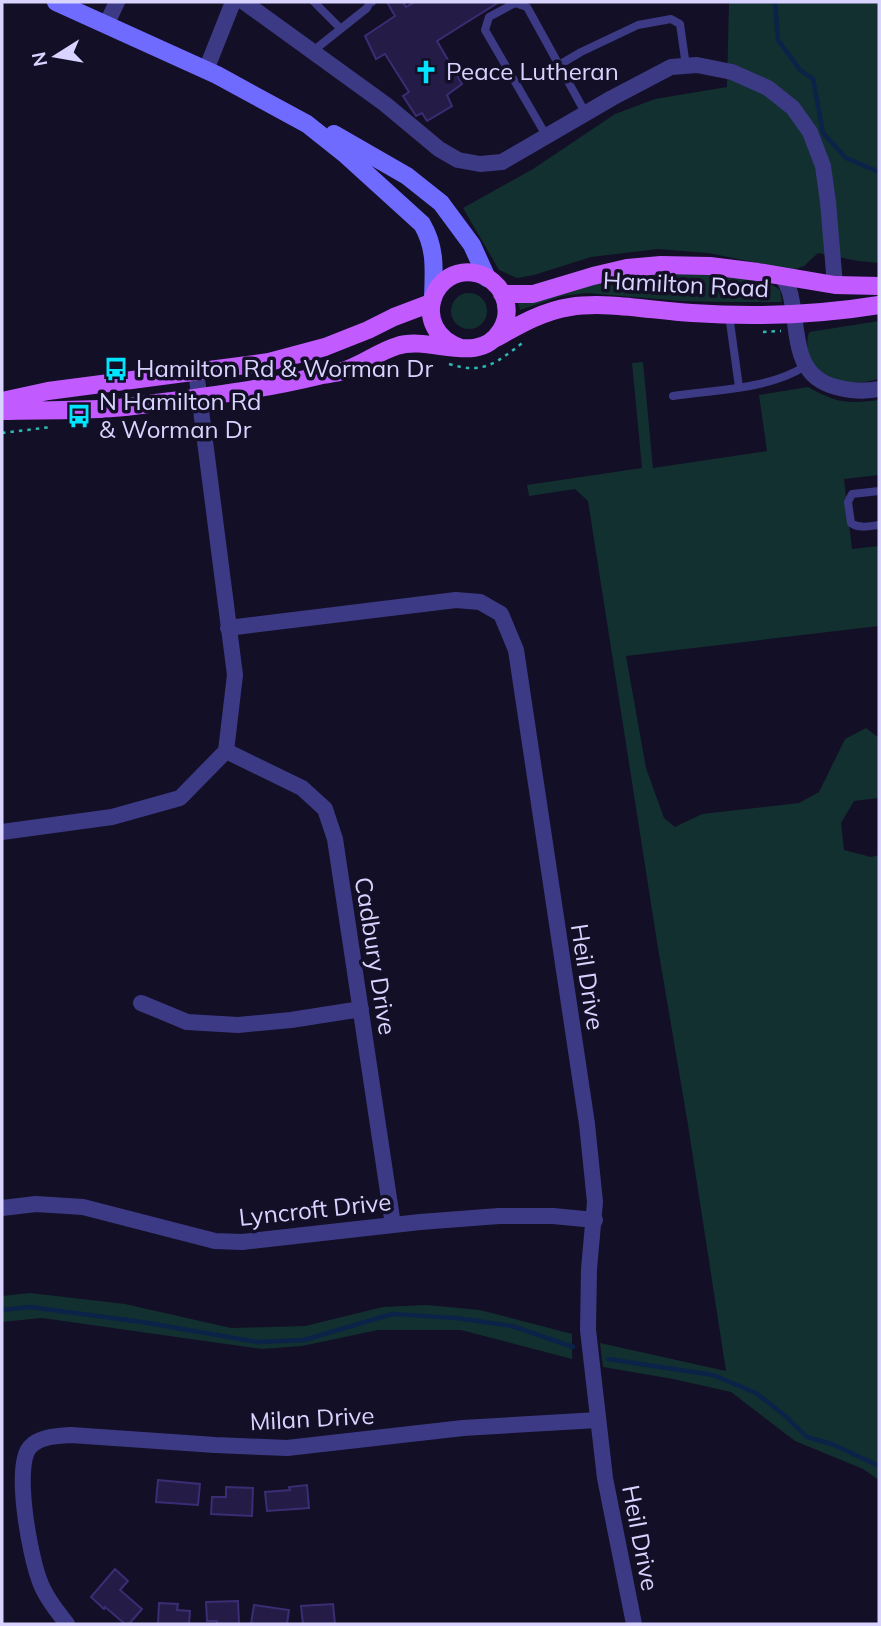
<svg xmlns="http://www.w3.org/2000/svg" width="881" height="1626" viewBox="0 0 881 1626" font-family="Mulish,sans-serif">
	<rect width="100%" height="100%" fill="#130f26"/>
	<path fill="#12302f" d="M729 2H879V263L858 261 818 253 804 266 793 270 708 253 658 249 591 257 534 275 517 278 499 270 463 208 533 169 615 114 655 99 727 87Z
		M665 267 768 282 780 290 782 302H724L681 301 586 293 562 296 520 310 516 296Z
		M451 311a18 18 0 1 1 36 0a18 18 0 1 1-36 0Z
		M879 321V379C867 382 853 384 840 382 818 378 802 354 809 332Z
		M643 362 653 468 767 451 759 395 808 387C836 403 848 404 879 400V475L844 479 852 549 879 546V626L626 656 646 768 664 818 675 827 702 814 799 803 819 792 845 739 866 728 879 738V798L854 801 841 823 844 850 871 857 879 855V1480L863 1469 795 1441 731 1392 673 1379 603 1367 600 1343 726 1371 688 1125 657 942 588 501 575 489 529 496 527 485 642 468 632 363Z
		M30 1293 125 1304 231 1328 305 1326 383 1307 427 1305 480 1310 572 1334V1359L461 1330H378L302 1346 262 1349 42 1318 2 1322V1296Z"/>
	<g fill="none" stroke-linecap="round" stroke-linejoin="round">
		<path stroke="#0c2248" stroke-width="4.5" d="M775 2 778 40 800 70 813 79 823 133 846 158 879 172
			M2 1310 30 1307 142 1322 257 1342 304 1340 392 1314 456 1318 512 1326 573 1347
			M608 1359 713 1375 756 1393 783 1414 807 1437 832 1444 879 1466"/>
	</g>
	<path fill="#241b47" stroke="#3b2d73" stroke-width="2" d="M387 2H403L406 7 415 2H499L437 41 462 84 447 95 452 106 427 121 422 113 416 116 403 96 409 92 385 54 376 59 365 36 395 16Z
		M158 1480 200 1484 198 1505 156 1502Z
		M307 1485 309 1508 267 1511 265 1492 290 1490 289 1487Z
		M226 1487 253 1488 252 1516 211 1514 212 1497H226Z
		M115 1569 128 1581 120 1590 142 1609 129 1624H125L105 1607 104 1609 91 1597Z
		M238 1601 239 1624H217V1621H207L206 1602Z
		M159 1603 178 1604 177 1610 190 1611 189 1624H158Z
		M333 1604 335 1624H303L301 1606Z
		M254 1605 289 1610 287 1624H251Z"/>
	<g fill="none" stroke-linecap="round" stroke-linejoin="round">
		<path stroke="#2fb8b0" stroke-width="2.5" stroke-dasharray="3.5 5" stroke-linecap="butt" d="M763 332 781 331
			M449 364C485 375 497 362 525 341
			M2 433 51 427"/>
		<path stroke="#3d3a85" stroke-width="8" d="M314 2 340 28
			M313 51 367 8 370 2H372
			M559 65 581 52 638 25 671 19 680 24 686 66
			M547 137 485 30 489 17 515 3 527 7 586 114
			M729 315 739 387
			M673 396C714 390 771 389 805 366
			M879 491 852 494 848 502 851 523C859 529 870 526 879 525"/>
		<path stroke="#3d3a85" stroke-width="16" d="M244 2 385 104 439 149 458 160 480 164 502 162 612 98 671 67 697 65 732 72 768 88 793 108 810 132 823 166 828 202 835 285
			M106 25 117 2
			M206 70 233 2
			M783 277C786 283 790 290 791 297 799 332 792 376 836 387 851 391 864 392 879 389
			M228 628 456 600 480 602 501 614 516 650 587 1124 595 1202 589 1269 588 1330 605 1478 634 1624
			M226 751 302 788 325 809 335 839 393 1225
			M2 832 112 817 180 798 226 751 235 675 196 371
			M141 1003 187 1022 238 1025 291 1020 361 1009
			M2 1208 36 1204 83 1207 215 1241 242 1242 420 1222 499 1216H553L595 1220
			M67 1624C57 1611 44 1595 39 1579 30 1555 13 1466 30 1447 40 1436 58 1436 71 1435L215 1445 287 1448 463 1428 598 1420"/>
		<path stroke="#6f6bff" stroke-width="18" d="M56 2 217 75 307 124 346 155 422 224C436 248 434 269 433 297
			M334 134 407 176 441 203 472 245 487 278"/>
		<path stroke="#c25bff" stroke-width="18" d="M502 294H533L593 276 627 268 661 265 710 266 758 272 835 285 879 286
			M496 338C519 325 543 311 570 307 607 301 654 311 692 313 754 317 818 315 879 305
			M2 401 48 391 269 362 325 347 368 330 394 317 431 303
			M2 411C39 410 76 411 113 408 133 407 152 403 172 401 222 394 269 388 318 376 325 374 333 374 339 372 360 367 377 352 397 346 431 335 479 367 501 330 508 319 508 306 503 294 498 285 489 277 479 274 432 261 408 330 461 348"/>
	</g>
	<defs>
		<g id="church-bare" transform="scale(1.89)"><path d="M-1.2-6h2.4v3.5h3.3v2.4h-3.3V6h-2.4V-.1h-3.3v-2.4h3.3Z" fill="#00e5ff" stroke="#130f26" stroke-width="2.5" paint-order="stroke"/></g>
		<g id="bus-bare" transform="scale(1.89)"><path d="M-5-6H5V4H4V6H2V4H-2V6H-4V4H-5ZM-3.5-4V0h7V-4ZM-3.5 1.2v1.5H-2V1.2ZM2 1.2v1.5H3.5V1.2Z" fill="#00e5ff" stroke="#130f26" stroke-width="2.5" paint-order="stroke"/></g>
	</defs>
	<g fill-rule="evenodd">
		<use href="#church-bare" x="426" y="72"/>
		<use href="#bus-bare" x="116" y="369"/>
		<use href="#bus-bare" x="79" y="416"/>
	</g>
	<g text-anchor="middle" stroke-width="7" stroke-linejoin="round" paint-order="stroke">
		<g font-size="24" fill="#d9d4ff" stroke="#130f26" text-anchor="start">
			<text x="446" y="80">Peace Lutheran</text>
			<text x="136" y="377">Hamilton Rd &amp; Worman Dr</text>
			<text x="99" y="410">N Hamilton Rd<tspan x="99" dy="28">&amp; Worman Dr</tspan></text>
		</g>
		<g font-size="24" fill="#d9d4ff" stroke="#130f26">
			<text transform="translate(686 285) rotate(3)" y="8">Hamilton Road</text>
			<text transform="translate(375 956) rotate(81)" y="8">Cadbury Drive</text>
			<text transform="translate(587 977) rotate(81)" y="8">Heil Drive</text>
			<text transform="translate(315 1210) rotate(-6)" y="8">Lyncroft Drive</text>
			<text transform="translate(312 1419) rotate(-3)" y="8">Milan Drive</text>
			<text transform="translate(640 1538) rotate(79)" y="8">Heil Drive</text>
		</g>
	</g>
	<rect width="881" height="1626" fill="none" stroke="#d9d4ff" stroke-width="7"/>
	<g transform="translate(56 56) rotate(259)" stroke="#130f26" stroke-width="5" paint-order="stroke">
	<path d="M0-5L12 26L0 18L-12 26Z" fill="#d9d4ff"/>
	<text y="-10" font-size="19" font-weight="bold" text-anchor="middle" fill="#d9d4ff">N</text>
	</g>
</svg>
